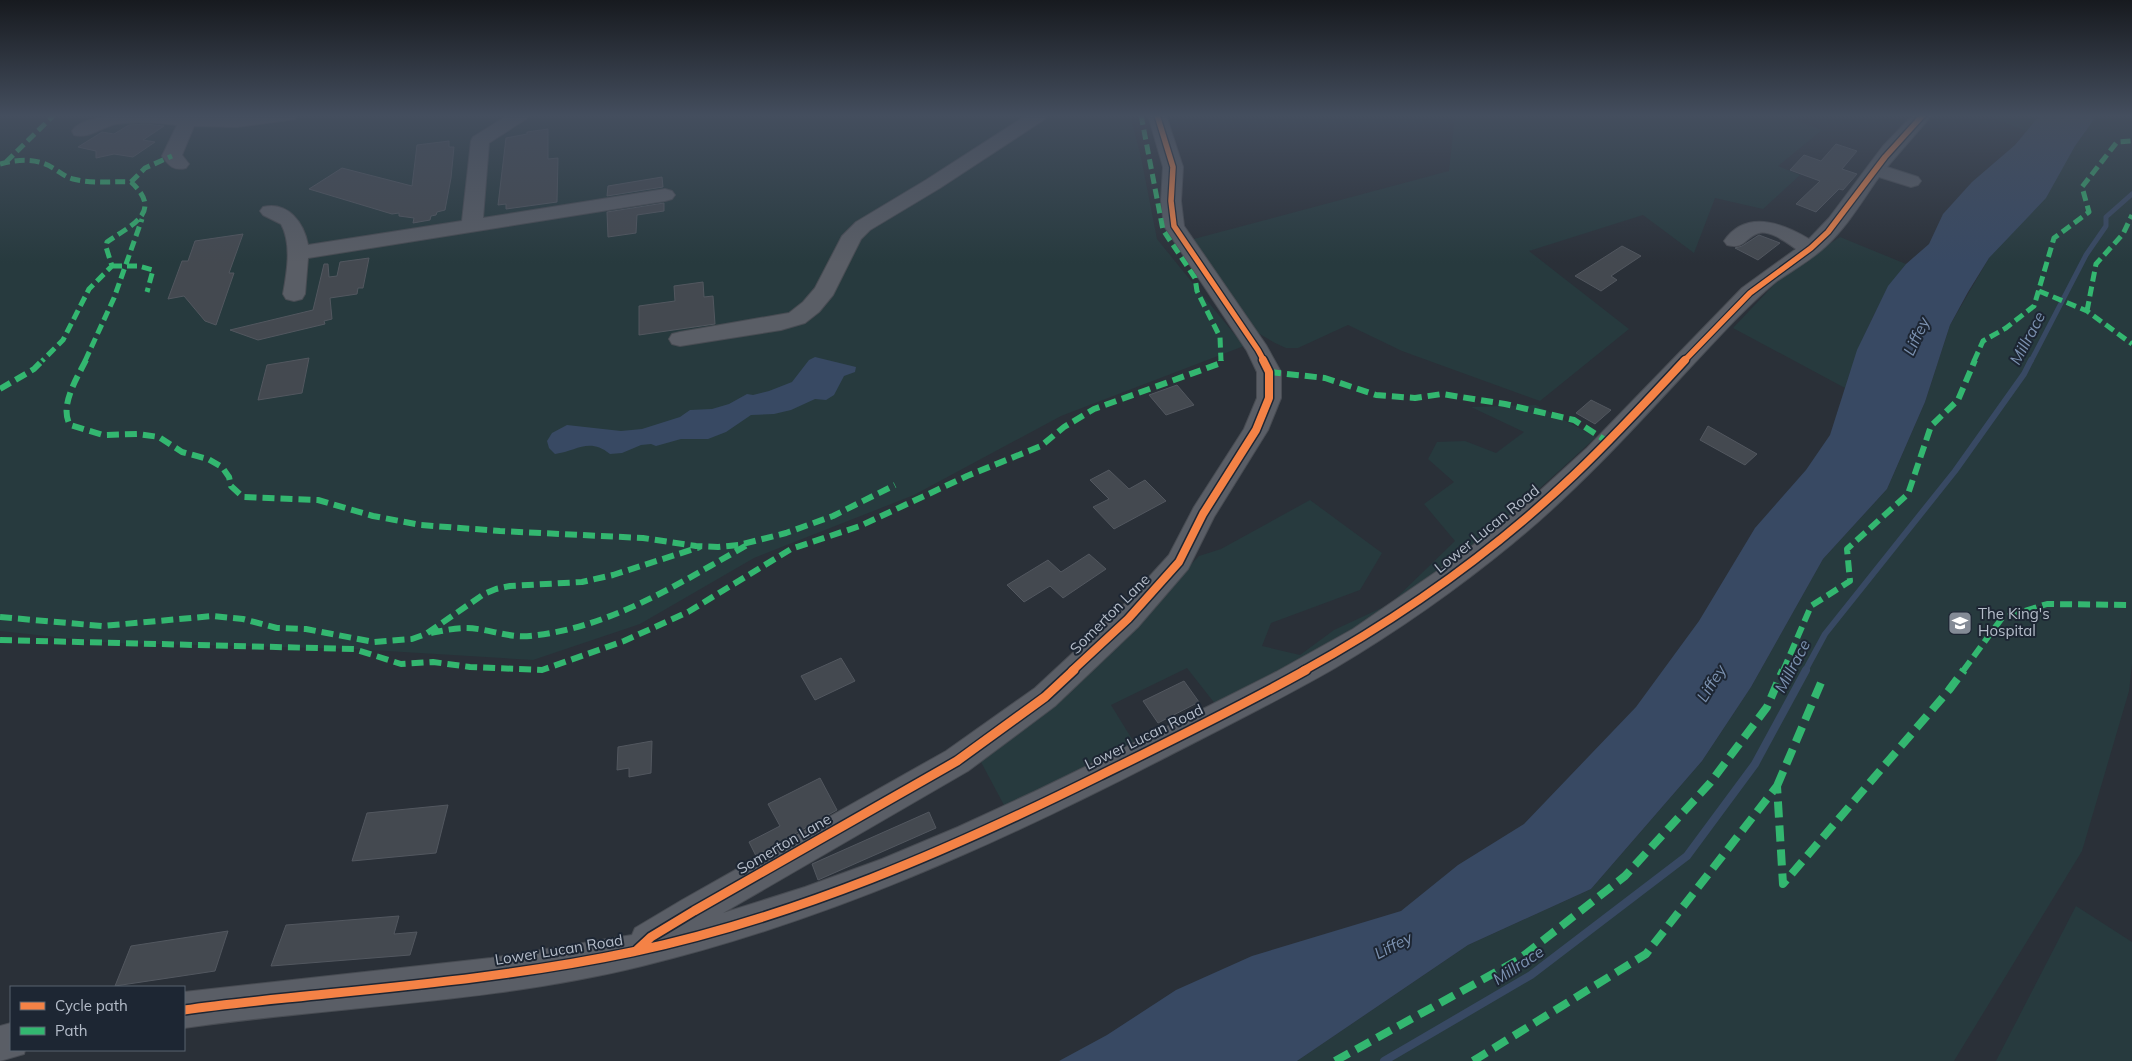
<svg xmlns="http://www.w3.org/2000/svg" width="2132" height="1061" viewBox="0 0 2132 1061" font-family="Mulish,sans-serif">
	<rect width="100%" height="100%" fill="#2a3038"/>
	<path fill="#273a3e" d="M0 115H1130L1141 157 1157 239 1244 346 1061 416 914 495 754 558 640 624 533 660 354 649 111 643 0 631Z
		M1455 115H1783L1822 130 1778 166 1800 175 1763 209 1715 198 1694 253 1643 215 1529 251 1629 329 1540 401 1402 351 1348 325 1298 348H1286L1275 343 1258 333 1230 301 1190 240 1449 171Z
		M1984 115H2040L2027 131Z
		M2097 115H2132V664L2129 691 2082 851 1954 1061H1297L1468 945 1591 889 1702 761 1751 687 1823 559 1887 489 1925 402 1950 325 1989 258Z
		M1840 237 1906 264C1877 301 1859 344 1845 388L1733 328 1784 274Z
		M1536 405 1596 437C1549 480 1503 523 1453 562 1380 619 1298 663 1216 705L1187 668 1111 705 1135 744 1005 807 981 762 1062 700 1199 556 1221 549 1310 500 1382 553 1360 590 1271 623 1262 646 1300 655 1334 630 1390 604 1455 541 1424 504 1454 482 1428 459 1437 442 1465 441 1496 453 1524 432 1471 407Z
		M2076 906 2132 942V1061H1996Z"/>
	<path fill="#384963" d="M2040 115H2097L2075 146 2046 198 1989 258 1968 292 1950 325 1925 402 1887 489 1823 559 1751 687 1702 761 1591 889 1468 945 1297 1061H1059L1107 1035 1176 990 1252 956 1401 911 1458 865 1524 824 1636 707 1699 621 1755 528 1806 470 1830 435 1857 350 1888 286 1906 264 1929 244 1943 214 1972 182 2015 145Z
		M815 357 856 367 855 372 844 376 834 395 826 400 815 399 791 410 774 414 751 415 726 432 708 439H681L656 446 651 444 641 445 622 453 610 454C589 437 577 451 555 454L549 448 547 441 552 433 567 425 621 431 642 429 680 417 690 410 712 409 729 404 747 394 753 395 769 391 792 382 809 360Z"/>
	<g fill="none" stroke-linecap="round" stroke-linejoin="round">
		<path stroke="#384963" stroke-width="5" d="M2031 361 2086 255 2106 226V217L2132 194"/>
		<path stroke="#384963" stroke-width="6" d="M1805 671 1825 634 1955 471 2024 374 2031 360"/>
		<path stroke="#384963" stroke-width="8" d="M1384 1061 1531 975 1687 856 1755 764 1806 670"/>
	</g>
	<path fill="#444950" stroke="#52575f" d="M146 124 164 126 143 140 155 142 133 157 114 154 96 158V151L78 147 102 132 114 134 129 125Z
		M548 129V159L558 158 557 202 506 209V204L498 205 506 138 527 134V132Z
		M449 141V147H454L451 178 445 210 437 212 436 215 431 216 430 220 413 223 414 218 399 216V213L392 214 309 189 342 168 412 186 417 145Z
		M1836 144 1857 151 1842 169 1857 174 1843 190 1839 189 1816 212 1796 204 1820 181 1790 170 1804 155 1821 161Z
		M662 177 663 187 607 196 608 186Z
		M664 203V211L637 215 636 233 608 237 607 212Z
		M243 234 229 273H234L216 325 205 321 184 296 168 299 182 261H188L195 241Z
		M1759 235 1780 243 1758 260 1735 248 1742 246Z
		M1622 246 1641 256 1611 276 1617 280 1601 291 1575 276Z
		M369 258 363 288H358L357 294 330 298 332 319 324 321 325 324 258 340 230 330 313 310 324 264H328L329 277 337 276 340 262Z
		M703 282 704 297 713 296 715 324 639 335V306L675 301 674 286Z
		M309 358 302 393 258 400 267 365Z
		M1177 385 1194 405 1166 415 1149 395Z
		M1591 400 1611 410 1595 424 1576 413Z
		M1708 426 1757 454 1745 465 1700 440Z
		M1109 470 1129 489 1145 480 1166 501 1114 529 1093 507 1109 499 1090 480Z
		M1089 554 1106 569 1063 598 1050 586 1024 602 1007 585 1048 560 1061 572Z
		M841 658 855 681 815 700 801 676Z
		M1184 681 1199 702 1158 723 1143 701Z
		M652 741 651 773 629 777V768L617 770 618 747Z
		M820 778 837 810 756 856 749 842 780 826 768 804Z
		M448 805 436 853 352 861 367 813Z
		M929 812 936 828 818 880 812 864Z
		M399 916 394 934 417 932 410 955 271 966 286 925Z
		M228 931 215 971 115 986 131 946Z"/>
	<g fill="none" stroke-linecap="round" stroke-linejoin="round">
		<g stroke="#484c53" stroke-width="2">
			<path id="minor" d="M112 115 220 116 298 115 295 119 289 120 237 127 194 126 182 155 189 164 186 168C174 171 169 166 162 156L177 125C157 123 136 121 116 124 102 127 89 139 74 135L72 131C79 120 99 118 112 115Z
				M508 115H529L526 119 489 143 483 218 665 189 672 191 675 195 672 199 665 201 308 258 305 294 302 299 294 301 286 299 283 294C287 272 292 244 281 224L263 215 260 211 263 207C288 201 304 223 308 245L462 221 471 141 473 137Z
				M1027 115H1048L1045 119 940 188 870 230 861 239 833 295 819 312 805 323 781 330 680 346 672 344 669 339 672 334 680 332 789 313 803 302 815 288 842 236 856 222 926 180Z
				M1148 115H1166L1183 167 1181 201 1184 226 1266 345 1281 372V398L1268 430 1214 517 1188 569 1138 627 1055 706 968 771 723 913 805 887 882 859 958 827 1038 790 1197 712 1276 672 1353 629 1462 554 1531 499 1587 448 1742 288 1796 249C1787 243 1771 230 1759 233 1745 237 1745 250 1727 245L1724 241C1746 209 1782 223 1809 239L1829 218 1883 146 1911 117 1913 115H1932L1887 167 1918 177 1921 181 1918 185 1911 187 1879 177C1862 201 1847 227 1825 247 1811 260 1793 270 1777 281 1762 293 1748 307 1734 321 1661 397 1594 477 1512 544 1456 590 1397 631 1335 668 1281 699 1225 727 1170 755 998 844 830 920 642 966 492 1003 336 1006 184 1028V992L491 958 632 935 635 928 682 900 946 751 1035 688 1118 611 1169 555 1194 507 1244 429 1257 398V372L1247 351 1164 226 1161 201 1163 167Z
				M11 1023V1050H25L24 1054 0 1061V1026Z"/>
		</g>
		<use href="#minor" fill="#5a5e66" fill-rule="evenodd"/>
		<path stroke="#33b770" stroke-width="5" stroke-dasharray="10 5" stroke-linecap="butt" d="M1141 115 1163 230 1195 278 1197 291 1220 337 1221 361
			M6 162 54 115
			M0 164C17 159 38 158 53 168 60 172 65 177 73 179 92 184 112 181 131 182 165 213 129 226 107 242L106 247 112 266 89 289 63 340 42 361
			M131 182 145 168 172 156
			M112 266H139L153 270 147 292
			M2039 291 2087 311 2132 344
			M2087 311 2096 264 2123 234 2132 215
			M85 361 114 298 142 219
			M1974 361 1983 341 2006 328 2034 306 2054 238 2089 212 2082 187 2117 142 2132 141"/>
		<path stroke="#33b770" stroke-width="6" stroke-dasharray="12 6" stroke-linecap="butt" d="M86 360C77 378 59 406 70 425L103 435 138 434 159 437 182 452 208 459 222 467 229 477 231 486 243 497 318 500 373 516 421 525 500 531 643 538 696 546 718 547 739 545 786 533 833 516 895 485
			M1269 372 1325 378 1376 395 1415 398 1442 394 1505 404 1574 420 1608 442
			M0 389 34 369 43 360
			M0 617 102 626 213 616 243 619 277 628 306 629 374 642 412 639 426 634 484 594 496 589 510 586 582 582 613 575 700 547
			M431 633C442 631 454 628 465 628 487 628 507 638 530 636 610 628 678 584 747 545
			M0 640 354 649 401 664 433 662 470 667 542 670 624 641 688 612 791 549 860 526 967 476 1041 446 1064 427 1094 409 1221 363V360
			M1783 671 1811 606 1850 581 1847 549 1908 494 1931 426 1958 400 1975 360
			M1963 671 2002 618 2047 604 2132 605"/>
		<path stroke="#33b770" stroke-width="8" stroke-dasharray="16 8" stroke-linecap="butt" d="M1777 786 1823 678
			M1335 1061 1518 960 1625 876 1710 783 1767 707 1783 670
			M1473 1061 1646 954 1777 786 1783 884 1949 690 1964 670"/>
		<g stroke="#1d2633" stroke-width="8">
			<path id="cycleway-far2" d="M1157 115 1173 167 1171 201 1174 226 1258 350 1264 361
				M1684 361 1750 293 1811 248 1828 232 1885 157 1923 115"/>
		</g>
		<g stroke="#1d2633" stroke-width="11">
			<path id="cycleway-far1" d="M1072 671 1128 619 1179 562 1203 514 1256 430 1269 398V372L1263 360
				M1303 671C1401 617 1493 552 1574 475 1613 438 1649 399 1685 360"/>
		</g>
		<g stroke="#1d2633" stroke-width="12">
			<path id="cycleway" d="M637 950 651 937 694 911 957 761 1045 697 1074 670
				M184 1010C231 1003 279 999 326 994 428 984 532 973 632 952 796 917 950 850 1099 776 1168 742 1238 708 1306 670"/>
		</g>
		<use href="#cycleway-far2" stroke="#f48246" stroke-width="5.5"/>
		<use href="#cycleway-far1" stroke="#f48246" stroke-width="8"/>
		<use href="#cycleway" stroke="#f48246" stroke-width="9"/>
	</g>
	<linearGradient id="sky" x2="0" y2="1"><stop stop-color="#171a1f"/><stop offset="0.44" stop-color="#444e5e"/><stop offset="1" stop-color="#444e5e" stop-opacity="0"/></linearGradient>
	<rect width="2132" height="263" fill="url(#sky)"/>
	<defs>
		<g id="school-square" transform="scale(1.25)"><rect x="-9" y="-9" width="18" height="18" rx="4" fill="#848b96" stroke="#1d2633"/><path d="M0-5L7-2L0 1L-7-2ZM-4 1L0 2.5L4 1V4Q0 6-4 4Z" fill="#fff"/></g>
	</defs>
	<g fill-rule="evenodd">
		<use href="#school-square" x="1960" y="623"/>
	</g>
	<g text-anchor="middle" stroke-width="4" stroke-linejoin="round" paint-order="stroke">
		<g font-size="15" fill="#b4bcc9" stroke="#1d2633">
			<text transform="translate(1487 529) rotate(-39)" y="5">Lower Lucan Road</text>
			<text transform="translate(1110 614) rotate(-45)" y="5">Somerton Lane</text>
			<text transform="translate(1144 737) rotate(-26)" y="5">Lower Lucan Road</text>
			<text transform="translate(784 844) rotate(-30)" y="5">Somerton Lane</text>
			<text transform="translate(559 950) rotate(-9)" y="5">Lower Lucan Road</text>
		</g>
		<g font-size="15" fill="#b4bcc9" stroke="#1d2633" text-anchor="start">
			<text x="1978" y="619">The King's<tspan x="1978" dy="17">Hospital</tspan></text>
		</g>
		<g font-size="16" font-style="italic" fill="#7c92b1" stroke="#1d2633">
			<text transform="translate(1916 336) rotate(-65)" y="6">Liffey</text>
			<text transform="translate(2027 338) rotate(-62)" y="6">Millrace</text>
			<text transform="translate(1792 666) rotate(-62)" y="6">Millrace</text>
			<text transform="translate(1711 683) rotate(-58)" y="6">Liffey</text>
			<text transform="translate(1393 945) rotate(-27)" y="6">Liffey</text>
			<text transform="translate(1518 965) rotate(-33)" y="6">Millrace</text>
		</g>
	</g>
	<rect x="10" y="986" width="175" height="65" fill="#1d2633" stroke="#59626f"/>
	<rect x="20" y="1002" width="25" height="8" fill="#f48246" stroke="#59626f"/>
	<text x="55" y="1011" font-size="15" fill="#b4bcc9">Cycle path</text>
	<rect x="20" y="1027" width="25" height="8" fill="#33b770" stroke="#59626f"/>
	<text x="55" y="1036" font-size="15" fill="#b4bcc9">Path</text>
</svg>
